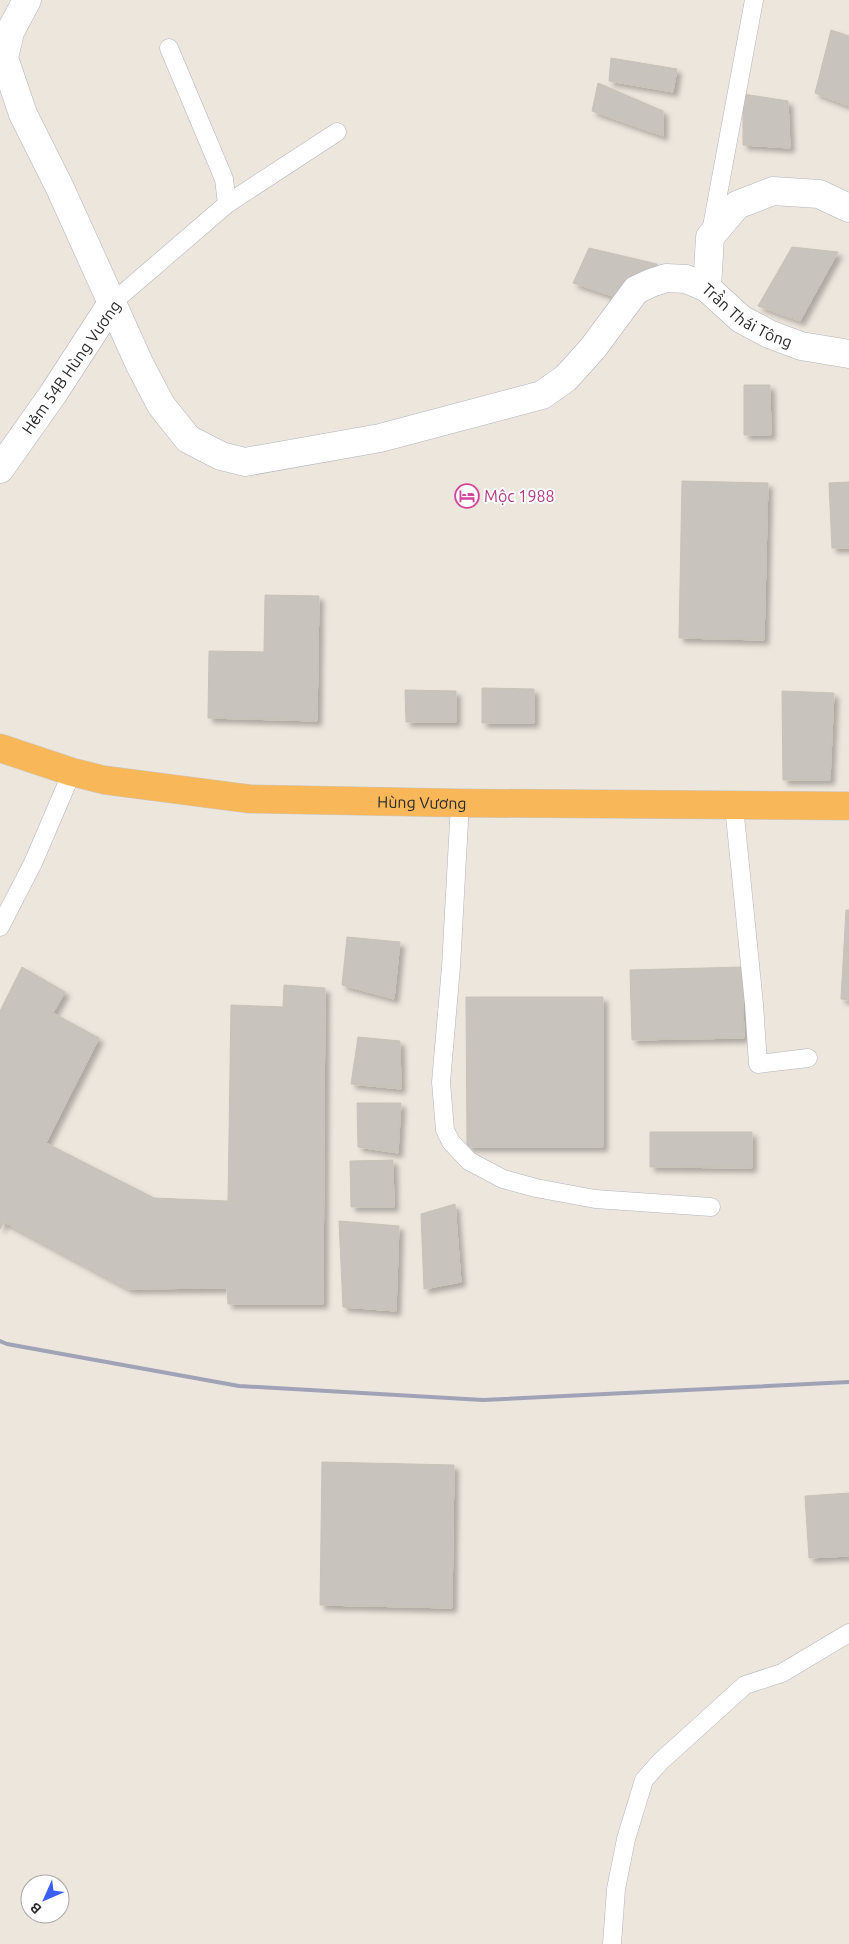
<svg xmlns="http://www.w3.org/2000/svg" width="849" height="1944" viewBox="0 0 849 1944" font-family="Ubuntu,sans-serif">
	<defs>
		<filter id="shadow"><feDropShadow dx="4.5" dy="4.5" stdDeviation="2.5" flood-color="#0004"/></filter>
	</defs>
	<rect width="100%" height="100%" fill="#ede6dd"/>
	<path fill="#c8c3bc" stroke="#c8c2b6" filter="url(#shadow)" d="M831 30 849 36V106L815 93Z
		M611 58 677 69 673 92 609 81Z
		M598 83 663 111V136L592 111Z
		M743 94 788 101 790 148 743 145Z
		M792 247 838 252 800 321 758 306Z
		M589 248 657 264 655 276 615 297 573 283Z
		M744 385H770L771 435H744Z
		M682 481 768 483 764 640 679 638Z
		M849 482V548H832L829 483Z
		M265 595 319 596 317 721 208 718 209 651 264 652Z
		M482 688 534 689V723H482Z
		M405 690 456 691V722H406Z
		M782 691 834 693 830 780H783Z
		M846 910H849V1000L841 999Z
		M347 937 400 942 394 999 342 985Z
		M22 967 65 992 53 1013 99 1038 46 1143 154 1198 228 1201 231 1005 283 1007 284 985 325 988 323 1304H228L227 1288 129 1289 4 1222 0 1229V1011Z
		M742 967 744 1038 632 1040 630 970Z
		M466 997H603V1147H467Z
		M358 1037 400 1041 401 1089 351 1084Z
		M357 1103H401L398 1153 358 1147Z
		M650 1132H752V1168L650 1167Z
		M393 1160 394 1207H351L350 1161Z
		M455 1204 461 1282 424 1289 421 1214Z
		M339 1221 399 1226 396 1311 343 1307Z
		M322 1462 454 1465 452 1608 320 1605Z
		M849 1493V1556L809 1558 805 1496Z"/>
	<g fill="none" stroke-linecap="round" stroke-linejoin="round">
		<g stroke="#b1b3bf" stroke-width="19">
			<path id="service" d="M227 204 337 132
				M711 232 754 0
				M112 303 227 204 224 179 169 48
				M460 803 451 967 441 1082 445 1130 451 1142 469 1161 503 1179 536 1188 595 1199 711 1207
				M734 806 754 1004 758 1064 808 1058
				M0 927 33 863 72 772
				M612 1944 616 1889 626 1839 644 1780 661 1761 745 1685 782 1673 849 1633"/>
		</g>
		<g stroke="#b1b3bf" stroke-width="29">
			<g id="minor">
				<path id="s1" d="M27 0 10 32 4 58 23 114 60 188 140 365 161 405 188 439 221 456 245 462 380 438 542 395 566 378 593 348 636 290 651 283 666 278 686 279 707 288 741 319 769 334 801 346 849 354"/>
				<path d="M707 288 710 237 737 205 773 191 819 194 849 208"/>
				<path d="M0 469 53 394 112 303"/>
			</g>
		</g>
		<g stroke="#c8c8c8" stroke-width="29">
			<g id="trunk">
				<path id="s2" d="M0 748 72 772 104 780 250 799 460 803 849 806"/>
			</g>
		</g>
		<use href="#service" stroke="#fff" stroke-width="18"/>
		<use href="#minor" stroke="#fff" stroke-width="28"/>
		<use href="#trunk" stroke="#f8b85a" stroke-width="28"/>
		<path stroke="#9fa3b5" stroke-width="4" d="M0 1341 7 1344 239 1386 483 1400 849 1382"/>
	</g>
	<defs>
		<g id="hotel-ring" transform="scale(1.25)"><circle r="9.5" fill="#fff" stroke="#d1479c" stroke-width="1.5"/><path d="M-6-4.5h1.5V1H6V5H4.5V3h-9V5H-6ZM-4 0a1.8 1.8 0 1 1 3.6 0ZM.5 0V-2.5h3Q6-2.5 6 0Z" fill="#d1479c"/></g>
	</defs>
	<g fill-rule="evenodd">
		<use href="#hotel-ring" x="467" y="496"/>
	</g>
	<g text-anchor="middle" stroke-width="4" stroke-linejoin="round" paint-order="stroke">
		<g font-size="16" fill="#2b2b2b" stroke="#fff">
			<text dy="6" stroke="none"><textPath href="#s1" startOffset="1121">Trần Thái Tông</textPath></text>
			<text transform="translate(71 367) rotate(-55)" y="6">Hẻm 54B Hùng Vương</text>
			<text dy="6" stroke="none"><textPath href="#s2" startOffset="428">Hùng Vương</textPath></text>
		</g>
		<g font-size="16" fill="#b23c85" stroke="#fff" text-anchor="start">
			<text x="484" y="502">Mộc 1988</text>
		</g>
	</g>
	<g transform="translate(45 1899) rotate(225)"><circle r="24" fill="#ffffff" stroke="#aaaaaa"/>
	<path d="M0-4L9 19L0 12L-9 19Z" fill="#3c5ffa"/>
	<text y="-8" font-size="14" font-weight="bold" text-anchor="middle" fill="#2b2b2b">B</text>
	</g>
</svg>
